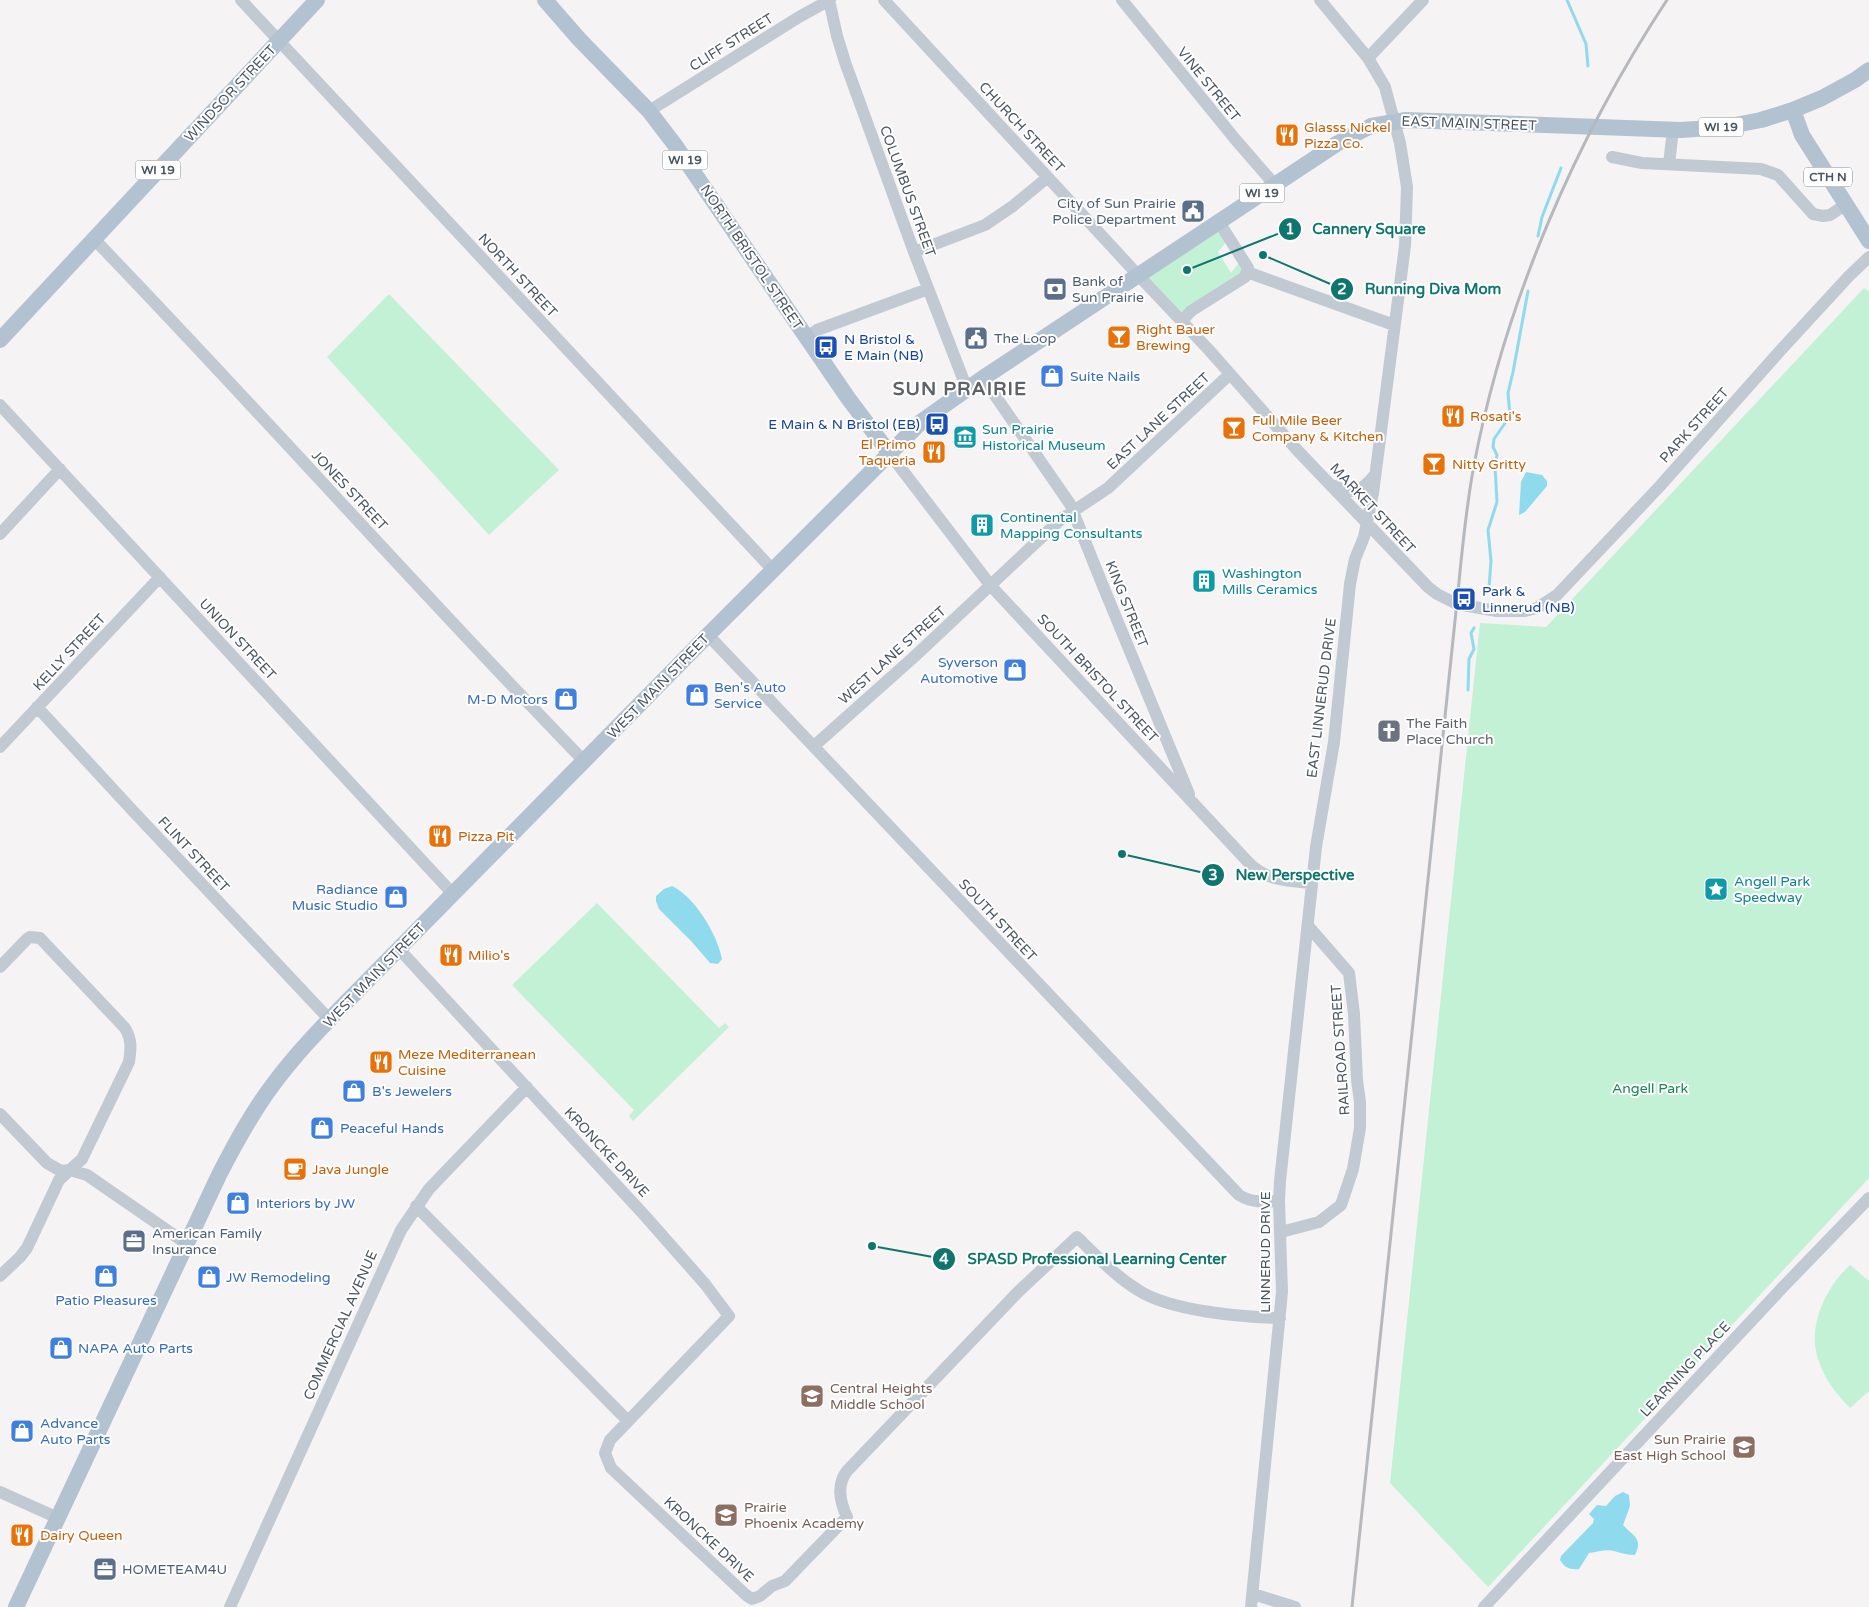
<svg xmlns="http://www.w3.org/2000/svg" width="1869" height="1607" viewBox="0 0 1869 1607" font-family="'Varela Round',sans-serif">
	<rect width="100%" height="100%" fill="#f5f3f3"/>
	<path fill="#c3f1d5" d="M1219 222 1229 238 1218 252 1231 273 1242 259 1248 268 1182 321 1138 275Z
		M1864 288 1869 291V1178L1488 1587 1390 1483 1480 623 1546 627Z
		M389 294 559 470 489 535 327 357Z
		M597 903 719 1028 725 1023 729 1027 633 1121 629 1116 634 1110 512 985Z
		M1850 1265 1869 1281V1391L1850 1408C1836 1394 1824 1378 1818 1359 1807 1326 1826 1287 1850 1265Z"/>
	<path fill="#90daee" d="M1526 472 1542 475 1547 481V486L1525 512 1519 515 1521 482Z
		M672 886C695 897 717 934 722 959L718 964 710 963 692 942 659 909 656 901V896L664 889Z
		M1623 1492 1629 1495 1630 1506 1623 1525C1634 1537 1643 1538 1635 1555 1627 1555 1621 1553 1614 1551 1607 1549 1597 1552 1589 1553L1579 1569C1570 1570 1565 1568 1560 1560L1561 1556 1593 1523 1594 1519 1589 1514 1597 1505 1606 1506 1615 1496Z"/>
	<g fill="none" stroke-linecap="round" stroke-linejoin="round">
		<path stroke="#90daee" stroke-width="3" d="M1567 0 1586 44 1588 66
			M1538 236 1542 217 1561 168
			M1489 588 1491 561 1488 530 1497 502 1495 466 1497 455 1493 447 1494 439 1510 416 1508 393 1513 372 1528 291
			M1468 690 1469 659 1474 649 1471 633 1474 628"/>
		<path stroke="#c1cad2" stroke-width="12" d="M241 0 773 570
			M829 0 837 36 845 62 914 252 967 389
			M884 0 1138 275 1209 350 1298 451 1428 587 1437 594 1457 604 1497 611H1525L1537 608 1557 595 1660 486 1779 352 1849 276 1869 257
			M1122 0 1235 139 1275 185
			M1368 58 1423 0
			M649 111 799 17 830 0
			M1612 157 1642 163 1761 169 1778 175 1813 214 1823 216 1830 215 1845 205
			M1669 164 1673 130
			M94 239C260 411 418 590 584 761
			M914 252 985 225 1013 206 1048 177
			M1247 272 1394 325
			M1182 321 1191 311 1245 277 1248 268 1219 222
			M806 337 817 330 928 289
			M983 378 1070 504 1103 586 1189 794
			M0 405 453 894
			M890 454 991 586 1249 863C1267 881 1288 881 1312 883
			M1335 486C1355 496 1361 491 1375 475
			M0 534 60 469
			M708 635 1239 1195C1252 1203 1264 1202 1279 1201
			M37 707 133 811 330 1020
			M814 746 915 656 1060 520 1108 488 1230 374
			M0 747 160 577
			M399 949 646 1217 705 1284 729 1316 610 1440 605 1453 611 1468 746 1595 752 1599 760 1596 772 1586 785 1581 847 1517C840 1502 836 1485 847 1471L1019 1291 1077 1237C1096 1255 1115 1276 1138 1290 1170 1311 1241 1317 1280 1318
			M0 967 27 939 30 937 40 938 125 1028C132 1040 131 1048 129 1062L82 1159 59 1180 27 1248 20 1257 0 1276
			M0 1114 47 1163 61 1171 70 1170 87 1175 187 1244
			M416 1206 628 1421
			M1281 1232 1319 1222 1341 1205 1353 1169 1360 1128V1102L1357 1080 1354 1014 1349 973 1309 927
			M0 1492 58 1518
			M1253 1594 1295 1607
			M230 1607 401 1230 429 1189 527 1087
			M1251 1607 1282 1292 1279 1201 1280 1181 1316 847 1334 742 1350 584 1355 559 1364 537 1373 493 1405 246 1407 187 1400 143 1385 87 1368 58 1320 0
			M1484 1607 1783 1287 1869 1198"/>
		<path stroke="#b3c2d1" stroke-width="16" d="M545 0 579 39 649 111 675 145 848 398 890 454
			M1793 110 1802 135 1869 241
			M0 340 317 0
			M16 1607 219 1175C235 1144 251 1114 272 1086 302 1045 340 1009 375 973L708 635 922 421 983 378 1338 143 1371 126 1406 120 1681 130 1725 127 1761 120 1793 110 1822 98 1855 80 1869 70"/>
		<path stroke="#b5b8bd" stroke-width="3" d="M1352 1607 1458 592C1462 550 1466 507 1474 465 1505 302 1576 138 1667 0"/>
	</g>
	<defs>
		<g id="restaurant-square" transform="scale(1.25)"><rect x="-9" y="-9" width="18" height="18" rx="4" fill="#e8710a" stroke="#fff"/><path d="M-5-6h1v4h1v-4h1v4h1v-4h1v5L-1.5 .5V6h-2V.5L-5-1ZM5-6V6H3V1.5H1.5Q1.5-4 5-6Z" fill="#fff"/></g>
		<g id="civic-square" transform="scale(1.25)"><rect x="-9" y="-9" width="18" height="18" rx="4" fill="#5c6f8a" stroke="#fff"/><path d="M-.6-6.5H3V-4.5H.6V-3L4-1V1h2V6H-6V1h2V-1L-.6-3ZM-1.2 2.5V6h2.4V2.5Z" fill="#fff"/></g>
		<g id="bank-square" transform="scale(1.25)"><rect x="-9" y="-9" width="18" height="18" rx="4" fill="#5c6f8a" stroke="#fff"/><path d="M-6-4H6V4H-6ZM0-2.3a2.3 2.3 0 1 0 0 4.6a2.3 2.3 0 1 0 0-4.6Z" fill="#fff"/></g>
		<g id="bar-square" transform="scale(1.25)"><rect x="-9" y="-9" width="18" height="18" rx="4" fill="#e8710a" stroke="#fff"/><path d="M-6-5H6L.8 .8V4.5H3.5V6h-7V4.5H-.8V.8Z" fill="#fff"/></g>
		<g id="bus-square" transform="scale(1.25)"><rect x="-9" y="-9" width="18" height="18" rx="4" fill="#1a4fb4" stroke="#fff"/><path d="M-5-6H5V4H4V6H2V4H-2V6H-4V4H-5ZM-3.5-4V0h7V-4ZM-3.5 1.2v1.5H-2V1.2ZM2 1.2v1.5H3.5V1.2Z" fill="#fff"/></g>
		<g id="shop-square" transform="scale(1.25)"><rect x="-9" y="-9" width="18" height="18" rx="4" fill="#3f7fe0" stroke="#fff"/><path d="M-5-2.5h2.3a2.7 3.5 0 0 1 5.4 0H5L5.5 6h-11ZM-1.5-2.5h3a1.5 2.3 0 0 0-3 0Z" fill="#fff"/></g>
		<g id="museum-square" transform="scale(1.25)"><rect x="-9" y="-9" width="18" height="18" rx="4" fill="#0f9aa8" stroke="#fff"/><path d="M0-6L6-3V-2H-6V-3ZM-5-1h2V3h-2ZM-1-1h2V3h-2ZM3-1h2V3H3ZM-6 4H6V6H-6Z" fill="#fff"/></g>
		<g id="building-square" transform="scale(1.25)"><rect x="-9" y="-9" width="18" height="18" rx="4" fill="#0f9aa8" stroke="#fff"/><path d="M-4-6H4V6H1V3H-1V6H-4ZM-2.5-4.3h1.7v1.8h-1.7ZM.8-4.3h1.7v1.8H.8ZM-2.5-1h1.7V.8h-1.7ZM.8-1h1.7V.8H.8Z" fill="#fff"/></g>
		<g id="church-square" transform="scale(1.25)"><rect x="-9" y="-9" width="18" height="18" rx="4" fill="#6b7280" stroke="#fff"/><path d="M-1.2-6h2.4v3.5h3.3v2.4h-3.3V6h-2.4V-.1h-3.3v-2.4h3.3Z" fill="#fff"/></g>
		<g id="sight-square" transform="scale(1.25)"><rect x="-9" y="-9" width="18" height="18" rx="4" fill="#0f9aa8" stroke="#fff"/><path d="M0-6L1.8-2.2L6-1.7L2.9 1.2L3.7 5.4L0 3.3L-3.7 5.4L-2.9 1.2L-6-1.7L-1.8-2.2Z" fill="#fff"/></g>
		<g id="cafe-square" transform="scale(1.25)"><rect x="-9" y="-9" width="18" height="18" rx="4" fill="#e8710a" stroke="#fff"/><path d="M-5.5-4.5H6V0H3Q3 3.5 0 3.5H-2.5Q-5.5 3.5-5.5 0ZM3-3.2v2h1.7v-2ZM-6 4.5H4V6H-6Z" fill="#fff"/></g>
		<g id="office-square" transform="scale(1.25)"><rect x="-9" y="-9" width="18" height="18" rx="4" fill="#5c6f8a" stroke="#fff"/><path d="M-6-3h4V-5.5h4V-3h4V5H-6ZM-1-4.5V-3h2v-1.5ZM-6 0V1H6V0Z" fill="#fff"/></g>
		<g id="school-square" transform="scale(1.25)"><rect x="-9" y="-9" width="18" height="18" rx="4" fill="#8d6e63" stroke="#fff"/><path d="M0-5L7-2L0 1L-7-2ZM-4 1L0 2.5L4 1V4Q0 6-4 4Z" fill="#fff"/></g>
	</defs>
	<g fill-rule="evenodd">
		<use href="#restaurant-square" x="1287" y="135"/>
		<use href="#civic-square" x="1193" y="211"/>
		<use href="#bank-square" x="1055" y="289"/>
		<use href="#bar-square" x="1119" y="337"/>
		<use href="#civic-square" x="976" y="338"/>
		<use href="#bus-square" x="826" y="347"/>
		<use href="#shop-square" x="1052" y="376"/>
		<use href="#restaurant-square" x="1453" y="416"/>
		<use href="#bus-square" x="937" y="424"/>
		<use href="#bar-square" x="1234" y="428"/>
		<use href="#museum-square" x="965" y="437"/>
		<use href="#restaurant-square" x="934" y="452"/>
		<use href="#bar-square" x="1434" y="464"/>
		<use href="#building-square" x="982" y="525"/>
		<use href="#building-square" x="1204" y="581"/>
		<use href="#bus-square" x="1464" y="599"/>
		<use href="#shop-square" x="1015" y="670"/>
		<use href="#shop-square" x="697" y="695"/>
		<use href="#shop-square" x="566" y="699"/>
		<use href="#church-square" x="1389" y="731"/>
		<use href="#restaurant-square" x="440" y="836"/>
		<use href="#sight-square" x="1716" y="889"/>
		<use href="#shop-square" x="396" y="897"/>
		<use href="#restaurant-square" x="451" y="955"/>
		<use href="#restaurant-square" x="381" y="1062"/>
		<use href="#shop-square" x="354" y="1091"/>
		<use href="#shop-square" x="322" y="1128"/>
		<use href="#cafe-square" x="295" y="1169"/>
		<use href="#shop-square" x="238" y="1203"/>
		<use href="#office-square" x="134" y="1241"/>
		<use href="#shop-square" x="106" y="1276"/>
		<use href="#shop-square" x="209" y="1277"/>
		<use href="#shop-square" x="61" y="1348"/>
		<use href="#school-square" x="812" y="1396"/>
		<use href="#shop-square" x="22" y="1431"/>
		<use href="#school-square" x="1744" y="1447"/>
		<use href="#school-square" x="726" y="1515"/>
		<use href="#restaurant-square" x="22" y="1535"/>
		<use href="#office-square" x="105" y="1569"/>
	</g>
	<g text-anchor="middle" stroke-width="4" stroke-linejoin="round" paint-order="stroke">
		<g fill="#fff" stroke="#808990" stroke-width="1">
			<rect x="1698.5" y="117.5" width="45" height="19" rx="4"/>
			<rect x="662.5" y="150.5" width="45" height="19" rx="4"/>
			<rect x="135.5" y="160.5" width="45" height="19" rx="4"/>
			<rect x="1804" y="167.5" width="48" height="19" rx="4"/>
			<rect x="1239.5" y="183.5" width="45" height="19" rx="4"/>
		</g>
		<g font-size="12" font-weight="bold" fill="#4a5661">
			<text x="1721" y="131">WI 19</text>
			<text x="685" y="164">WI 19</text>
			<text x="158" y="174">WI 19</text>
			<text x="1828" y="181">CTH N</text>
			<text x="1262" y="197">WI 19</text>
		</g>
		<g font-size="14" fill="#4a5661" stroke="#fff">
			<text transform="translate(731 42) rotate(-32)" y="5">CLIFF STREET</text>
			<text transform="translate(1209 84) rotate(51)" y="5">VINE STREET</text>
			<text transform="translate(230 93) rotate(-47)" y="5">WINDSOR STREET</text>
			<text transform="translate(1469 123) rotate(2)" y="5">EAST MAIN STREET</text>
			<text transform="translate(1022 127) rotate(47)" y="5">CHURCH STREET</text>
			<text transform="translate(908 191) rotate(70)" y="5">COLUMBUS STREET</text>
			<text transform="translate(752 257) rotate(56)" y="5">NORTH BRISTOL STREET</text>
			<text transform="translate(518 275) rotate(47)" y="5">NORTH STREET</text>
			<text transform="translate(1158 421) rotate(-43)" y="5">EAST LANE STREET</text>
			<text transform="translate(1694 425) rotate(-48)" y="5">PARK STREET</text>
			<text transform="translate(350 490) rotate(47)" y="5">JONES STREET</text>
			<text transform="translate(1373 508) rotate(47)" y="5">MARKET STREET</text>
			<text transform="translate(1127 604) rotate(68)" y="5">KING STREET</text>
			<text transform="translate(238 639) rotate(47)" y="5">UNION STREET</text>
			<text transform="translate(69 652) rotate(-47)" y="5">KELLY STREET</text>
			<text transform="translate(892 655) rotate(-42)" y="5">WEST LANE STREET</text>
			<text transform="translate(1098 678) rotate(47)" y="5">SOUTH BRISTOL STREET</text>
			<text transform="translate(658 686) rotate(-46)" y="5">WEST MAIN STREET</text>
			<text transform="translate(1321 698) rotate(-83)" y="5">EAST LINNERUD DRIVE</text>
			<text transform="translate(194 854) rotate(47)" y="5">FLINT STREET</text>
			<text transform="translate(998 920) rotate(47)" y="5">SOUTH STREET</text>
			<text transform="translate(374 975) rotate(-46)" y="5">WEST MAIN STREET</text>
			<text transform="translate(1340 1050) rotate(-94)" y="5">RAILROAD STREET</text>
			<text transform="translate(607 1152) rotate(47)" y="5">KRONCKE DRIVE</text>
			<text transform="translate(1265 1252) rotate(-90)" y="5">LINNERUD DRIVE</text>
			<text transform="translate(340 1325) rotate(-66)" y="5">COMMERCIAL AVENUE</text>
			<text transform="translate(1685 1369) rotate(-47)" y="5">LEARNING PLACE</text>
			<text transform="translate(709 1539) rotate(43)" y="5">KRONCKE DRIVE</text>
		</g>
		<g font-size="14" fill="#c56008" stroke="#fff" text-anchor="start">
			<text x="1304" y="132">Glasss Nickel<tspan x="1304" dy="16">Pizza Co.</tspan></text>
			<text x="1136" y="334">Right Bauer<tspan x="1136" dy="16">Brewing</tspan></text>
			<text x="1470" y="421">Rosati's</text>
			<text x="1252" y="425">Full Mile Beer<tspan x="1252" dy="16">Company &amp; Kitchen</tspan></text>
			<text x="916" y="449" text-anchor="end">El Primo<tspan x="916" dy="16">Taqueria</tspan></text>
			<text x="1452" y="469">Nitty Gritty</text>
			<text x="458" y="841">Pizza Pit</text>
			<text x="468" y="960">Milio's</text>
			<text x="398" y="1059">Meze Mediterranean<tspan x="398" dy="16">Cuisine</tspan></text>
			<text x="312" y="1174">Java Jungle</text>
			<text x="40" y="1540">Dairy Queen</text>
		</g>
		<g font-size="14" fill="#4e5e75" stroke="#fff" text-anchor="start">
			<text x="1176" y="208" text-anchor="end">City of Sun Prairie<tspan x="1176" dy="16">Police Department</tspan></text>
			<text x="1072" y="286">Bank of<tspan x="1072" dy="16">Sun Prairie</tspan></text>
			<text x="994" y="343">The Loop</text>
			<text x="152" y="1238">American Family<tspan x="152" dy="16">Insurance</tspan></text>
			<text x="122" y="1574">HOMETEAM4U</text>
		</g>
		<g font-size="14" fill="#164399" stroke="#fff" text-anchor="start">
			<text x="844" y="344">N Bristol &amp;<tspan x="844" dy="16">E Main (NB)</tspan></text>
			<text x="920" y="429" text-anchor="end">E Main &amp; N Bristol (EB)</text>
			<text x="1482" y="596">Park &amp;<tspan x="1482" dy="16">Linnerud (NB)</tspan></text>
		</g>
		<g font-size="14" fill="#366cbe" stroke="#fff" text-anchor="start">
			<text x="1070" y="381">Suite Nails</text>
			<text x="998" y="667" text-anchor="end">Syverson<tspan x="998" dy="16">Automotive</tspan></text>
			<text x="714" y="692">Ben's Auto<tspan x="714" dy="16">Service</tspan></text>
			<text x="548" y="704" text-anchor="end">M-D Motors</text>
			<text x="378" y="894" text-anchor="end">Radiance<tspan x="378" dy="16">Music Studio</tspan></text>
			<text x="372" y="1096">B's Jewelers</text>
			<text x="340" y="1133">Peaceful Hands</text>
			<text x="256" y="1208">Interiors by JW</text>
			<text x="226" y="1282">JW Remodeling</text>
			<text x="106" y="1305" text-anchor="middle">Patio Pleasures</text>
			<text x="78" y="1353">NAPA Auto Parts</text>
			<text x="40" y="1428">Advance<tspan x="40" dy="16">Auto Parts</tspan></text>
		</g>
		<g font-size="14" fill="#0d838f" stroke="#fff" text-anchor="start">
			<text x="982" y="434">Sun Prairie<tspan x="982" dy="16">Historical Museum</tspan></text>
			<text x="1000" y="522">Continental<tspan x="1000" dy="16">Mapping Consultants</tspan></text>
			<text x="1222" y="578">Washington<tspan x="1222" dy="16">Mills Ceramics</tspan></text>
			<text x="1734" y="886">Angell Park<tspan x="1734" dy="16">Speedway</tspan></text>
		</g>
		<g font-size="14" fill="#5b616d" stroke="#fff" text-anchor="start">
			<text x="1406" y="728">The Faith<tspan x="1406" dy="16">Place Church</tspan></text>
		</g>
		<g font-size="14" fill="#17864f" stroke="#fff">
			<text x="1650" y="1093">Angell Park</text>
		</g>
		<g font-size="14" fill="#785e54" stroke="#fff" text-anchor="start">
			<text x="830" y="1393">Central Heights<tspan x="830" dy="16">Middle School</tspan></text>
			<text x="1726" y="1444" text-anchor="end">Sun Prairie<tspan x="1726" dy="16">East High School</tspan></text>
			<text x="744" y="1512">Prairie<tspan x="744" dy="16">Phoenix Academy</tspan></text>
		</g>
		<g font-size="19" font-weight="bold" letter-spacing="1" fill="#5f6368" stroke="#fff">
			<text x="960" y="395">SUN PRAIRIE</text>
		</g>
	</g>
	<path fill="none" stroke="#0f766e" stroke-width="2" d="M1187 270L1290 229M1263 255L1342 289M1122 854L1213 875M872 1246L944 1259"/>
	<g fill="#0f766e" stroke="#fff" stroke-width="2">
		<circle cx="1187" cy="270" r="5"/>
		<circle cx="1263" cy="255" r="5"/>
		<circle cx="1122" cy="854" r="5"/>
		<circle cx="872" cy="1246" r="5"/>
		<circle cx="1290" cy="229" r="12"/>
		<circle cx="1342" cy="289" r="12"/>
		<circle cx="1213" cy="875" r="12"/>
		<circle cx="944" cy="1259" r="12"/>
	</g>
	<g font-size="15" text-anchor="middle" font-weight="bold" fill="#fff">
		<text x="1290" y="234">1</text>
		<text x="1342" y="294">2</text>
		<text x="1213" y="880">3</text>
		<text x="944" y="1264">4</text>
	</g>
	<g font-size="15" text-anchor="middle" font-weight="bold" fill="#0f766e" stroke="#fff" stroke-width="4" stroke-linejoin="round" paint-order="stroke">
		<text x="1369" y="234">Cannery Square</text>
		<text x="1433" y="294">Running Diva Mom</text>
		<text x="1295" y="880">New Perspective</text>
		<text x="1097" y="1264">SPASD Professional Learning Center</text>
	</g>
</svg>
